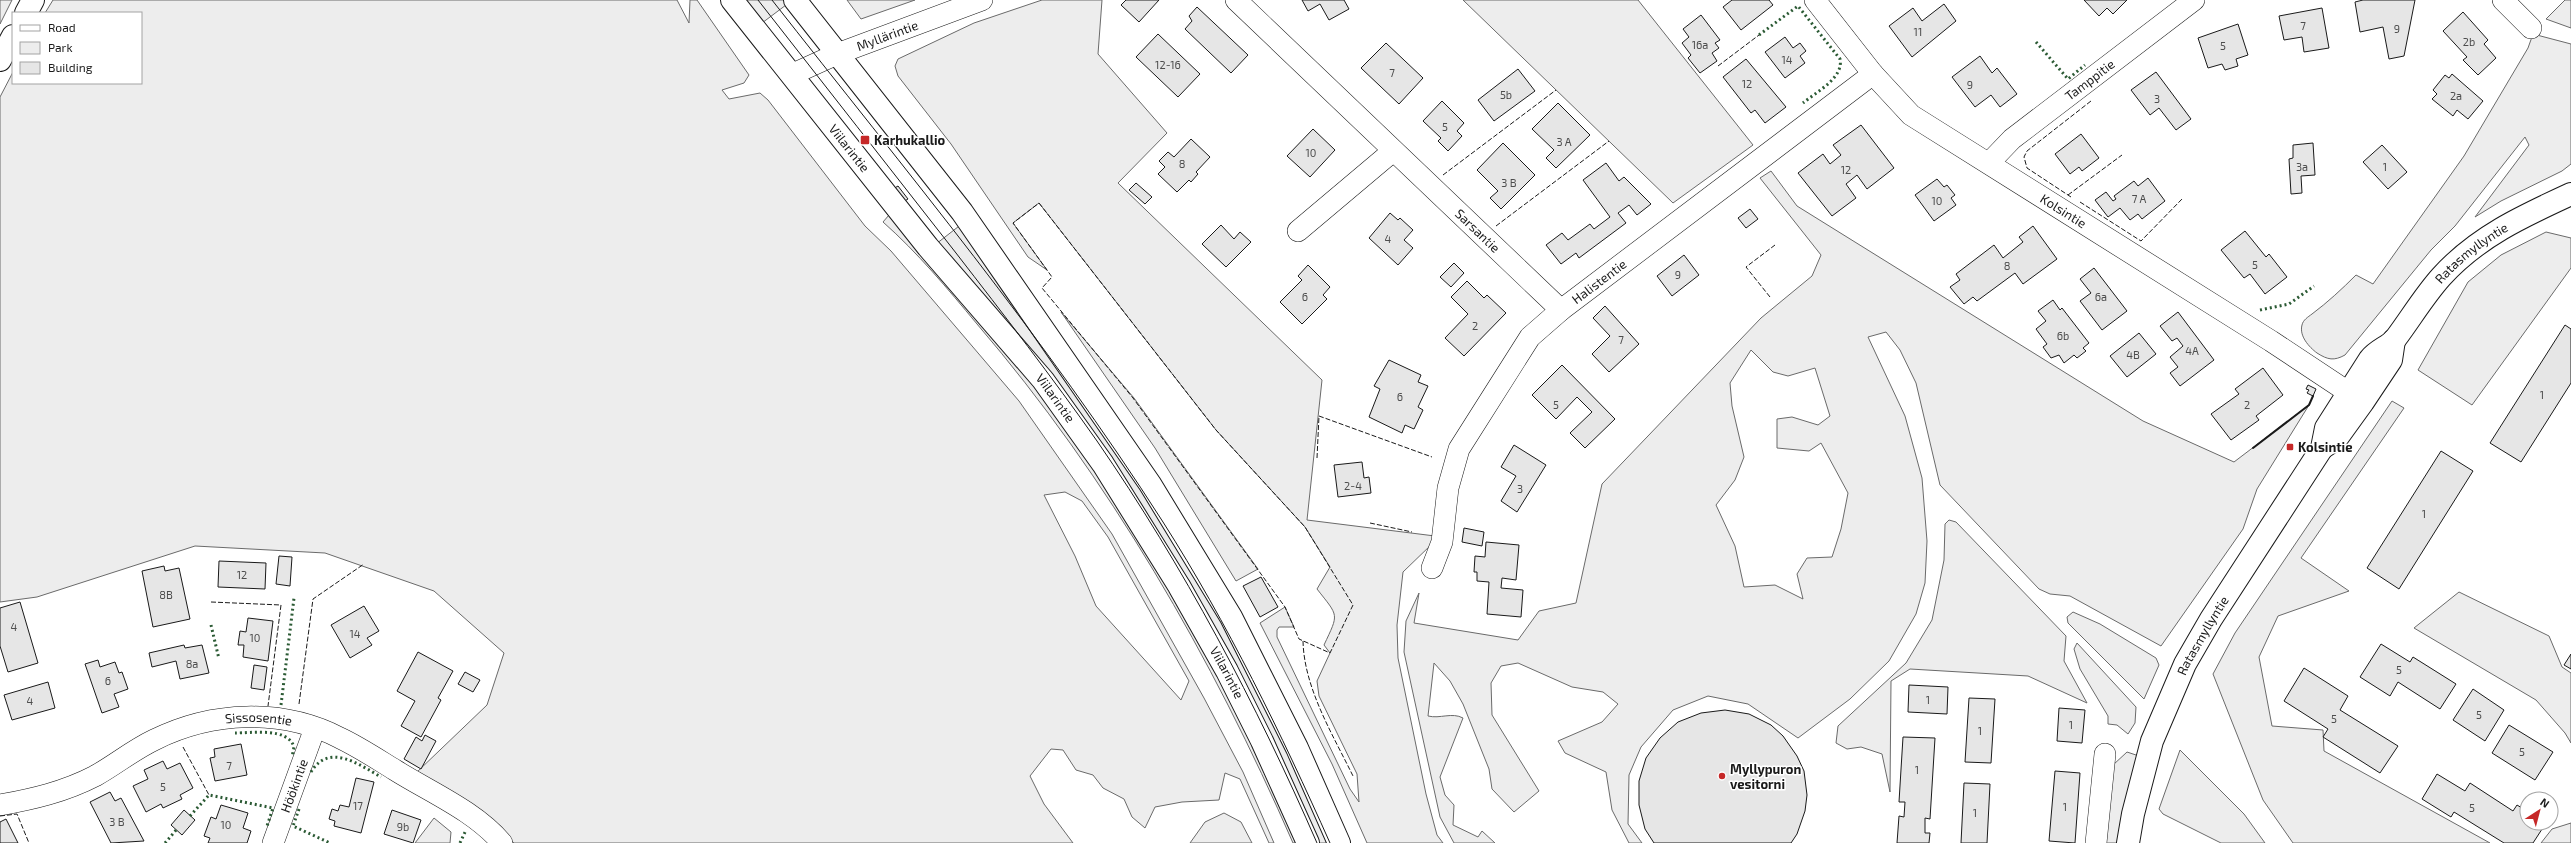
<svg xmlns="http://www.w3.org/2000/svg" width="2571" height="843" viewBox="0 0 2571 843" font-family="'Exo 2',sans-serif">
	<rect width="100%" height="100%" fill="#fff"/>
	<path fill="#ededed" stroke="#6a6a6a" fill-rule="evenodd" d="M0 0H12L0 24Z
		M53 0H677L689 23 690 0H697L749 75 744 83 722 90 729 99 760 93 768 100 865 226 891 251 1019 401 1112 534 1204 698 1243 772 1274 843H1269L1240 779 1225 773 1219 800 1182 802 1155 807 1145 828 1132 817 1124 799 1103 788 1093 775 1076 770 1063 750 1051 749 1030 776 1044 804 1073 843H514L491 821 417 772 487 705 504 653 434 591 325 553 195 546 37 597 0 602V97L13 72V83H141V13H45ZM1065 492 1082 501 1108 537 1189 681 1181 700 1096 606 1075 556 1044 495Z
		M744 0H788L790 2 762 23Z
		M847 0H915L861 19Z
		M1042 0H1102L1098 54 1167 133 1118 183 1322 380 1307 520 1435 536 1433 543 1403 572 1397 625 1398 658 1426 794 1437 835 1443 843H1367L1332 764 1260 623 1285 607 1294 627H1279L1277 630V637L1350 789 1359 802 1357 774 1319 696 1317 681 1330 653 1324 645C1339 613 1339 617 1317 589L1330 567 1305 527 1216 430 1039 203 1013 223 1047 270 1028 257 951 144 898 76 895 66 898 59 974 23Z
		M1463 0H1638L1753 145 1673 203Z
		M2565 0H2571V28L2546 19Z
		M2533 34 2571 44V164L2562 171 2501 201 2475 217 2529 145 2525 137 2455 226 2431 250 2345 355C2334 361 2328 360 2317 353 2309 347 2299 336 2302 325 2303 320 2308 317 2312 314 2328 302 2342 289 2356 275L2373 284 2464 156 2528 48Z
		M1771 171 1797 206 2143 421 2234 462 2309 405 2257 489 2243 529 2161 646 2070 596 2050 594 2039 589 1940 485 1916 383 1900 350 1886 332 1868 337 1905 416 1922 478 1927 541 1925 583 1916 614 1889 661 1850 699 1798 738 1748 704 1708 696 1673 710 1641 747 1629 775 1628 824 1642 843H1629L1612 810 1606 772 1565 753 1558 741 1602 722 1618 704 1603 692 1572 687 1518 663 1501 666 1491 683 1492 715 1539 791 1514 812 1492 789 1489 769 1463 704 1450 681 1434 663 1428 716C1440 719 1452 712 1463 718L1440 777 1445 795 1454 805 1453 825 1478 837 1482 831 1495 843H1454L1440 817 1404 652 1406 621 1419 593 1414 623 1518 640 1539 611 1576 603 1602 484 1761 318 1812 276 1821 255 1760 178ZM1751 350 1773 372 1788 376 1815 368 1830 416 1818 425 1792 417 1777 419V448L1809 451 1821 443 1848 493 1841 529 1832 557 1807 558 1797 574 1803 599 1775 585 1744 587 1735 546 1716 505 1735 480 1744 457 1732 406 1730 383Z
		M889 215 1034 379 1182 604 1301 843H1293C1212 657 1109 478 977 324 947 288 918 253 883 222Z
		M963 223 1184 546 1336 843H1316L1196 604 936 244Z
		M2546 232 2571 238V268L2472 405 2418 370 2468 282 2501 255Z
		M1061 312 1134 398 1258 569 1236 581 1155 448Z
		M2392 401 2404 408 2301 558 2349 591 2278 616 2259 657 2272 726 2323 730 2324 751 2490 843H2293L2263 800 2213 674 2235 633Z
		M1949 520 1956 522 2066 636 2064 661 2087 703 2028 676 1910 669 1891 681 1890 792 1882 754 1861 747 1847 749 1836 743 1838 726 1906 663 1932 620 1944 560 1945 524Z
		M2459 592 2549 636 2562 667 2571 673V743L2565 733 2536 700 2414 628Z
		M2073 612 2100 624 2156 658 2159 665 2144 699 2068 623 2067 617Z
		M2077 643 2136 707 2135 723 2128 734 2117 725 2108 724V716L2080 669 2074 649Z
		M2180 750 2244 814 2265 843H2221L2163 814 2159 809Z
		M2127 752 2139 756 2118 843H2104L2113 765Z
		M1224 813 1241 822 1252 843H1190L1205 822Z
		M434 818 451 832 450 843H415Z
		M2571 823V843H2541L2552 829Z"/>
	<path fill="#e6e6e6" stroke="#1a1a1a" d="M1126 0H1159L1139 22 1121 5Z
		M1302 0H1344L1349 9 1329 20 1320 4 1308 11Z
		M1732 0H1769L1773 5 1741 30 1723 7Z
		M2084 0H2127L2113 14 2107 8 2099 16Z
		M2363 0H2415L2404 56 2389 59 2383 27 2360 32 2355 2Z
		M1944 4 1956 21 1912 57 1889 26 1913 8 1922 21Z
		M1197 7 1248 55 1231 73 1185 29 1192 21 1189 16Z
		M2322 8 2329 48 2304 52 2302 37 2284 40 2279 16Z
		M2463 12 2488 40 2484 44 2496 58 2478 75 2463 60 2467 57 2443 31Z
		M1701 15 1720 40 1715 43 1719 48 1712 53 1717 61 1700 73 1688 58 1691 55 1682 43 1689 37 1683 29Z
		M2238 24 2248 55 2236 59 2238 66 2225 70 2222 64 2208 68 2198 38Z
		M1158 34 1200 74 1178 97 1136 57Z
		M1785 37 1793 48 1800 43 1806 51 1800 56 1805 63 1785 78 1765 52Z
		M1386 43 1423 78 1399 104 1361 68Z
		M1980 56 1992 73 1997 68 2017 94 2000 107 1991 95 1975 107 1952 77Z
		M1746 59 1786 107 1765 123 1755 110 1751 113 1723 77Z
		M1518 69 1535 91 1494 121 1478 100Z
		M2156 72 2191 119 2176 130 2159 108 2150 115 2131 90Z
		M2452 74 2483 101 2468 119 2457 110 2453 116 2432 99 2437 94 2433 90 2445 75 2449 78Z
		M1442 101 1464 123 1457 131 1462 136 1448 151 1438 141 1441 138 1423 121Z
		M1558 103 1590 135 1556 168 1546 158 1554 150 1532 129Z
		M1861 125 1894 168 1867 189 1857 175 1846 184 1856 198 1832 216 1798 173 1823 154 1830 164 1841 155 1833 145Z
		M1313 129 1335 150 1310 177 1287 156Z
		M2081 134 2099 158 2082 171 2079 167 2070 174 2055 154Z
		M1191 139 1210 157 1196 172 1198 174 1191 182 1189 180 1177 192 1158 174 1165 167 1159 161 1168 152 1174 157Z
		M1503 143 1535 175 1501 209 1490 198 1498 191 1477 170Z
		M2313 143 2315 175 2301 176 2302 193 2291 194 2289 159 2293 158V145Z
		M2382 145 2407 172 2388 189 2363 162Z
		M1606 163 1619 181 1624 177 1651 204 1637 215 1629 205 1618 213 1626 223 1579 258 1576 253 1561 264 1546 245 1562 233 1568 240 1590 224 1594 229 1610 217 1583 180Z
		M2148 178 2165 201 2142 219 2138 214 2130 220 2120 208 2108 217 2095 200 2106 192 2113 201 2116 199 2114 196 2134 181 2138 186Z
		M1937 179 1944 187 1947 185 1955 195 1951 198 1956 205 1934 221 1915 195Z
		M1136 183 1152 197 1145 204 1129 190Z
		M898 186 908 199 903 202 893 189Z
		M1750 209 1758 219 1746 228 1738 218Z
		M1390 213 1398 220 1400 218 1413 230 1404 240 1413 248 1398 265 1369 238Z
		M1221 225 1234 239 1240 232 1251 242 1226 267 1202 244Z
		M2033 226 2057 259 2023 284 2015 273 1977 301 1973 297 1964 304 1950 287 1960 280 1956 274 1994 245 2003 258 2023 242 2019 237Z
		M2245 231 2266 257 2269 254 2287 277 2265 294 2250 274 2244 278 2221 250Z
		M1684 255 1699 275 1672 296 1657 276Z
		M1454 263 1464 273 1451 287 1440 277Z
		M1308 265 1330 287 1323 295 1327 299 1302 324 1280 302 1302 280 1298 276Z
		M2094 268 2127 311 2102 330 2080 301 2091 293 2080 279Z
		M1467 281 1484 298 1487 295 1506 313 1464 356 1445 338 1468 314 1451 297Z
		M2053 300 2060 310 2062 308 2089 343 2083 348 2086 351 2077 358 2074 355 2064 363 2059 355 2051 358 2043 347 2047 344 2036 329 2046 321 2038 311Z
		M1605 306 1639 344 1609 372 1592 354 1610 336 1593 318Z
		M2178 312 2214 360 2180 386 2170 373 2178 367 2170 357 2183 346 2177 338 2172 341 2160 326Z
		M2565 325 2571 329V383L2521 462 2490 443Z
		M2139 333 2156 354 2127 377 2110 356Z
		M1389 360 1421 375 1418 382 1428 386 1418 407 1423 410 1414 429 1405 425 1402 433 1369 417 1380 389 1374 386Z
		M1562 365 1615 419 1585 448 1570 433 1592 412 1577 397 1556 419 1532 395Z
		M2263 368 2283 395 2256 416 2259 420 2231 440 2211 414 2239 394 2235 389Z
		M2308 385 2316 389 2313 396 2307 393 2309 390 2306 389Z
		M1514 445 1546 465 1517 512 1501 501 1516 476 1501 467Z
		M2441 451 2473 471 2399 589 2367 568Z
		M1362 462 1364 478 1369 477 1371 493 1338 497 1334 465Z
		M1464 528 1484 532 1482 546 1462 542Z
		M1486 542 1519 545 1516 580 1502 578 1501 588 1523 590 1521 617 1487 614 1489 582 1477 581V572H1474L1475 556 1485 557Z
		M279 556 292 557 290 586 276 584Z
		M219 561 266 563 265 589 218 587Z
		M164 566 165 571 179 568 190 619 153 627 142 571Z
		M1261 577 1278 607 1260 617 1243 586Z
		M20 602 38 663 8 672 0 646V608Z
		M364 606 379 631 367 638 372 645 350 658 331 625Z
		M248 618 273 621 268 661 243 657 244 645H238L240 631 246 632Z
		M2381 644 2410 662 2413 657 2456 684 2440 709 2398 682 2390 696 2360 677Z
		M184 645 185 648 202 645 209 673 180 679 176 661 152 667 149 653Z
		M418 652 453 671 438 698 441 700 421 737 401 726 415 701 397 691Z
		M2571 654V669L2564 665Z
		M98 660 100 667 115 662 119 673 122 672 128 689 114 694 119 707 102 713 85 664Z
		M254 665 267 667 264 690 251 688Z
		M2304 668 2348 696 2340 710 2398 746 2380 773 2323 737 2328 729 2284 701Z
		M465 672 480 680 473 692 458 684Z
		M48 682 55 708 12 720 4 695Z
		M1909 685 1948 687 1947 714 1908 712Z
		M2473 689 2504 710 2485 741 2453 720Z
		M1969 698 1995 699 1991 763 1965 762Z
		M2059 708 2085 710 2082 743 2057 741Z
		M1725 710 1749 714 1771 725 1783 736 1797 756 1804 771 1807 795 1805 811 1797 834 1791 843H1654L1645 829 1639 805V781L1646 758 1660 738 1678 722 1701 713Z
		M2509 725 2553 752 2535 780 2492 753Z
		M425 735 436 741 421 769 404 759 416 737 422 741Z
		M1903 737 1935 738 1930 819 1925 818V833H1930L1929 843H1897L1899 816 1904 817 1905 802H1899Z
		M241 744 247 775 215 781 210 758 215 757 214 749Z
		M163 761 167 769 180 763 193 788 180 795 182 799 163 808 161 804 146 812 133 786 148 779 144 770Z
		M2055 771 2080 773 2075 843 2049 841Z
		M2437 774 2465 791 2470 783 2513 811 2517 805 2527 811V823H2546L2533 843H2504L2454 812 2451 817 2422 799Z
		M356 778 374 782 361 833 334 826 335 821 329 819 332 809 338 811 340 805 349 807Z
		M1964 783 1990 784 1987 843H1961Z
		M110 792 115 801 121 798 144 841 111 843 90 802Z
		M221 805 248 813 243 828 251 831 247 843H208L210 838 204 836 211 817 216 819Z
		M184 810 195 820 182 835 171 825Z
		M392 810 421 820 413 843 384 834Z
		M6 819 18 843H0V822Z"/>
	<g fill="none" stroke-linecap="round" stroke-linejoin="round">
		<g stroke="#1a1a1a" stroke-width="22">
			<g id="minor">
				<path id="s1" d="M1236 0 1561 310"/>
				<path id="s2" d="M1815 0 1873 74 1911 115 2271 341 2363 402"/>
				<path d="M2503 0 2531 28"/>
				<path id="s3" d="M793 74 837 54 982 0"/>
				<path id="s4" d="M1989 163 2012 139 2194 0"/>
				<path d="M1298 231 1393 151"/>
				<path id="s5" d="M1432 568 1442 542 1448 488 1459 449 1530 337 1561 310 1873 74"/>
				<path id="s6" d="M0 805C33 799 64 792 95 776 115 765 133 750 154 740 212 711 282 708 340 738 359 747 377 759 395 770 430 792 475 811 502 843"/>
				<path id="s7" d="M273 843 315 728"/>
				<path d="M2096 843 2105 754"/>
			</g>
		</g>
		<g stroke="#1a1a1a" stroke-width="24">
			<g id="major">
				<path id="s8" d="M732 0 928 247 1043 380 1103 464 1179 586 1227 671 1262 741 1308 843"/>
				<path d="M795 0 962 212 1150 484 1231 617 1297 748 1339 843"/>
				<path d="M26 13 33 0"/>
				<path d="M0 60 13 36"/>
				<path d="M2322 448 2337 438 2363 402 2391 360 2394 340"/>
				<path id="s9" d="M2128 843 2133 814 2152 741 2185 664 2211 619 2322 448 2326 428 2370 359C2378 349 2389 347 2396 338 2411 318 2424 296 2441 277 2477 237 2523 216 2571 194"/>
			</g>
		</g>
		<use href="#minor" stroke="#fff" stroke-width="21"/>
		<use href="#major" stroke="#fff" stroke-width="22"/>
		<path stroke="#1a1a1a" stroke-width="1" d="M758 0C824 84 890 169 956 253 1004 315 1052 377 1097 441 1184 567 1256 703 1317 843
			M772 0C906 171 1046 339 1163 522 1228 624 1281 733 1330 843"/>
		<path stroke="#2b5a34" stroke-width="3" stroke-dasharray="2 3" stroke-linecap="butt" d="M1759 35 1798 6 1840 59C1844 78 1816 92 1803 103
			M2036 42 2068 79 2085 65
			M2260 310 2289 304 2314 286
			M211 625 219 659
			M281 705 294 598
			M235 733C251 733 288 727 294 747L292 757
			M311 772C329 742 360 765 381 777
			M299 809 293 826 330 843
			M190 816 209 795 273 808 267 826
			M165 843 177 829
			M460 843 466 830"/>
		<path stroke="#1a1a1a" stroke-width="1" stroke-dasharray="5 2" stroke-linecap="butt" d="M1718 66 1759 35
			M1443 175 1556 90
			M2068 195 2122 155
			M2071 197 2027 168 2024 157 2027 151 2091 101
			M2080 202 2141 241 2183 198
			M1039 203 1216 430 1305 527 1353 605 1330 653 1299 639 1285 607 1133 398 1042 288 1052 277 1013 223Z
			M1496 226 1609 141
			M1770 297 1746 267 1775 245
			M1317 458 1319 416 1432 457
			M1370 523 1412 532
			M211 602 281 605 268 706
			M1303 641C1304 688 1333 735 1353 776
			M299 704 313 599 364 564
			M183 747 209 795
			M0 816 17 814 29 843"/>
		<path stroke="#1a1a1a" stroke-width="2" d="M2253 448 2309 405 2313 396"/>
	</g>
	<g fill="#c62828" stroke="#fff" stroke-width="1.5">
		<rect x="860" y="135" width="10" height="10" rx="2"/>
		<rect x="2286" y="443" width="8" height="8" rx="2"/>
		<circle cx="1722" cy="776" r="4"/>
	</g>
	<g text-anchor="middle" stroke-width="3" stroke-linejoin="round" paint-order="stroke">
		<g font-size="11" fill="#4d4d4d">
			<text x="2303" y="30">7</text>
			<text x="2397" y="33">9</text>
			<text x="1918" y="36">11</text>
			<text x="2469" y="46">2b</text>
			<text x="1700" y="49">16a</text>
			<text x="2223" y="50">5</text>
			<text x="1787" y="64">14</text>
			<text x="1168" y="69">12-16</text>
			<text x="1392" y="77">7</text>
			<text x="1747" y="88">12</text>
			<text x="1970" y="89">9</text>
			<text x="1506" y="99">5b</text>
			<text x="2456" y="100">2a</text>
			<text x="2157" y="103">3</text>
			<text x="1445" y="131">5</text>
			<text x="1564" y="146">3 A</text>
			<text x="1311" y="157">10</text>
			<text x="1182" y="168">8</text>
			<text x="2302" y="171">3a</text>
			<text x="2385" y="171">1</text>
			<text x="1846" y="174">12</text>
			<text x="1509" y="187">3 B</text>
			<text x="2139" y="203">7 A</text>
			<text x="1937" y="205">10</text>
			<text x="1388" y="243">4</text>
			<text x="2255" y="269">5</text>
			<text x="2007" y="270">8</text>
			<text x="1678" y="279">9</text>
			<text x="1305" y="301">6</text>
			<text x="2101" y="301">6a</text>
			<text x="1475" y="330">2</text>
			<text x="2063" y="340">6b</text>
			<text x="1621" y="344">7</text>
			<text x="2192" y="355">4A</text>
			<text x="2133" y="359">4B</text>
			<text x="2542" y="399">1</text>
			<text x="1400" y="401">6</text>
			<text x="1556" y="409">5</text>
			<text x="2247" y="409">2</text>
			<text x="1353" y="490">2-4</text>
			<text x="1520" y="493">3</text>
			<text x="2424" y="518">1</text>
			<text x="242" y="579">12</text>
			<text x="166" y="599">8B</text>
			<text x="14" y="631">4</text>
			<text x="355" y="638">14</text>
			<text x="255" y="642">10</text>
			<text x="192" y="668">8a</text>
			<text x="2399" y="674">5</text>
			<text x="108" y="685">6</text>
			<text x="1928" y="704">1</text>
			<text x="30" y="705">4</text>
			<text x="2479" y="719">5</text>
			<text x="2334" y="723">5</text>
			<text x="2071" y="729">1</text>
			<text x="1980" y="735">1</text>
			<text x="2522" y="756">5</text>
			<text x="229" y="770">7</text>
			<text x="1917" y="774">1</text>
			<text x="163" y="791">5</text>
			<text x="358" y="810">17</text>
			<text x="2065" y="811">1</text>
			<text x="2472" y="812">5</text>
			<text x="1975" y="817">1</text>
			<text x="117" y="826">3 B</text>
			<text x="226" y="829">10</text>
			<text x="403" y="831">9b</text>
		</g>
		<g font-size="13" fill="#1a1a1a" stroke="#fff">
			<text dy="5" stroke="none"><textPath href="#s3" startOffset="102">Myllärintie</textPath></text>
			<text dy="5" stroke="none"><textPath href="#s4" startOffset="131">Tamppitie</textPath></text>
			<text dy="5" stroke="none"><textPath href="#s8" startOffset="189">Viilarintie</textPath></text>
			<text dy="5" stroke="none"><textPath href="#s2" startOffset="330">Kolsintie</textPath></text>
			<text dy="5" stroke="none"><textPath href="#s1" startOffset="334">Sarsantie</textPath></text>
			<text dy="5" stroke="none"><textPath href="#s9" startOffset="695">Ratasmyllyntie</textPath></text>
			<text dy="5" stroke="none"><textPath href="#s5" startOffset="344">Halistentie</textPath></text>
			<text dy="5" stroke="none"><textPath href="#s8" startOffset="513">Viilarintie</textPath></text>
			<text dy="5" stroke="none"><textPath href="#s9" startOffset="222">Ratasmyllyntie</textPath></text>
			<text dy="5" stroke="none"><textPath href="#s8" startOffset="837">Viilarintie</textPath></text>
			<text dy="5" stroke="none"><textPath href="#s6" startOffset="277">Sissosentie</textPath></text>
			<text dy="5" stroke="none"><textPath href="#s7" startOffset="61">Höökintie</textPath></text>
		</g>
		<g font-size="13" font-weight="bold" fill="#1a1a1a" stroke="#fff" text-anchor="start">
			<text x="874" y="145">Karhukallio</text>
			<text x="2298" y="452">Kolsintie</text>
			<text x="1730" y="774">Myllypuron<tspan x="1730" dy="15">vesitorni</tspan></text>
		</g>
	</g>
	<rect x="12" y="12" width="130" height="72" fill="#ffffff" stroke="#a3a3a3"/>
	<rect x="20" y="25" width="20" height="6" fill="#ffffff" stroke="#a3a3a3"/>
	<text x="48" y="32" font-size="12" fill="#1a1a1a">Road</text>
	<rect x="20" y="42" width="20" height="12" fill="#ededed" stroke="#a3a3a3"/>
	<text x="48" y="52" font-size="12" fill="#1a1a1a">Park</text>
	<rect x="20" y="62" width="20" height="12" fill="#e6e6e6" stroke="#a3a3a3"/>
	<text x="48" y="72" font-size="12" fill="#1a1a1a">Building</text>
	<g transform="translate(2539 811) rotate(36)"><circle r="19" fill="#ffffff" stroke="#a3a3a3"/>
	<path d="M0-3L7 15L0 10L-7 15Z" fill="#c62828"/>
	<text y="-6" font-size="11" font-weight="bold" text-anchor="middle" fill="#1a1a1a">N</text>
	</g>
</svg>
